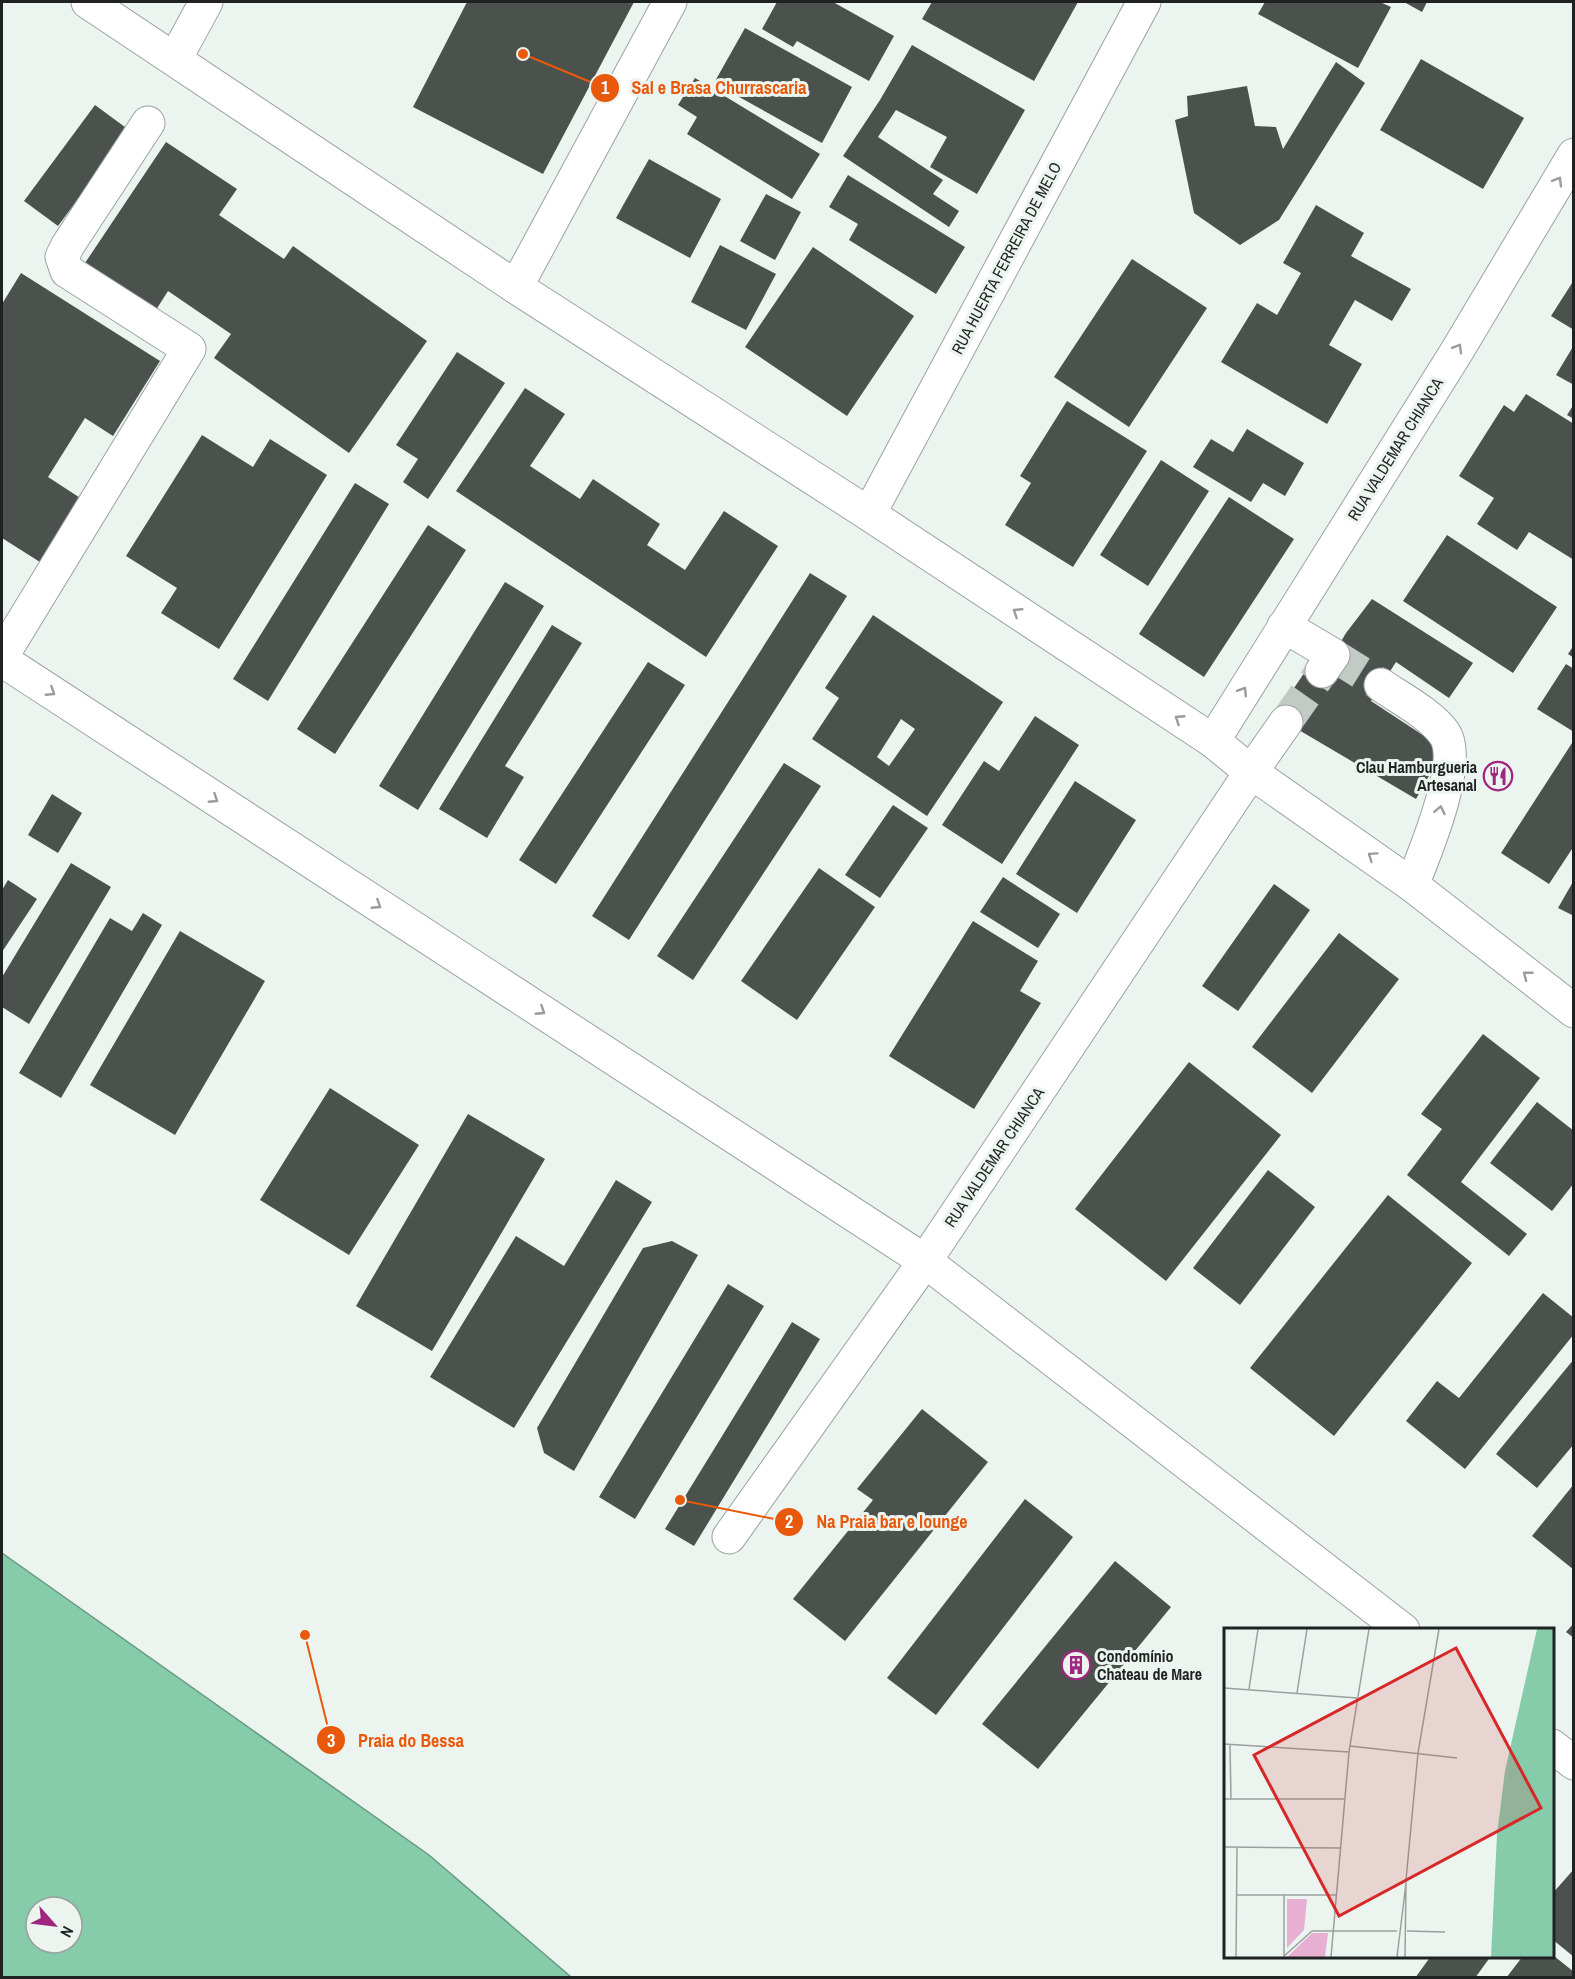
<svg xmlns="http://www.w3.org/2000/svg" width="1575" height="1979" viewBox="0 0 1575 1979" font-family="'Archivo Narrow',sans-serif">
	<rect width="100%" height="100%" fill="#ecf4f0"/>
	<path fill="#86ccab" stroke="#679981" stroke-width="1.5" fill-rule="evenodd" d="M2 1553 429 1855 571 1977H2ZM36 1907H72V1943H36Z"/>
	<path fill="#4b524e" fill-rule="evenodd" d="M467 2H634L543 174 413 107Z
		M777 2H833L894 36 869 81 797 41 793 47 762 29Z
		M932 2H1078L1034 81 922 19Z
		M1265 2H1380L1391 7 1358 68 1258 14Z
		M1404 2H1427L1422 12Z
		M745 28 852 87 822 143 714 83Z
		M912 45 1025 110 977 194 930 167 947 137 896 110 878 137 943 180 933 194 959 211 949 227 843 156 880 100Z
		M1421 59 1524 118 1483 189 1380 130Z
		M1336 62 1365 83 1279 220 1240 245 1194 213 1175 120 1188 116 1187 96 1247 86 1255 126 1276 127 1283 149Z
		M695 78 820 154 792 199 687 134 697 117 678 105Z
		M95 105 129 130 58 226 24 201Z
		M166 142 237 189 219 215 284 259 293 246 427 341 349 453 214 358 231 334 168 291 156 310 85 263Z
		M649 159 721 199 690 258 616 218Z
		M848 175 965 247 936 294 849 240 858 224 829 207Z
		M766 194 801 212 775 260 740 241Z
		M1316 205 1364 233 1351 256 1411 289 1392 321 1355 300 1329 345 1362 364 1327 424 1221 362 1257 303 1277 315 1301 273 1283 263Z
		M720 245 776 274 746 330 691 302Z
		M813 247 914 316 847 416 745 347Z
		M1132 259 1207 308 1129 427 1054 377Z
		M21 273 160 361 113 436 85 418 48 477 91 505 51 569 2 538V304Z
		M1574 280V330L1551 316Z
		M1574 345V385L1556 375Z
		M457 352 505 383 428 499 403 482 418 459 396 445Z
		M525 388 565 414 530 466 580 499 593 479 660 524 647 545 685 570 724 511 778 546 706 657 456 491Z
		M1526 394 1574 424V560L1529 532 1517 550 1477 524 1494 498 1459 476 1504 405 1514 412Z
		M1067 401 1147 451 1073 567 1005 525 1031 483 1020 476Z
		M1574 404V419L1567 415Z
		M1247 429 1304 463 1285 496 1263 483 1251 502 1193 467 1211 439 1233 452Z
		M202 435 253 467 270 439 327 475 219 649 161 613 177 588 126 556Z
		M1161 460 1209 491 1148 586 1100 555Z
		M355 483 389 504 268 701 233 679Z
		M1229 497 1294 539 1204 677 1139 634Z
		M428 525 466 550 335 754 297 729Z
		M1447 535 1557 607 1513 673 1403 601Z
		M810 573 847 596 629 940 592 916Z
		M505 582 544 606 418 810 379 786Z
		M1372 599 1473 663 1449 698 1396 662 1371 701 1444 749 1416 799 1275 716 1311 663 1333 655 1346 633Z
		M873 615 1003 702 927 816 812 739 839 698 825 688ZM901 719 915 729 889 766 877 757Z
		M552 625 582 643 505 766 524 777 487 838 439 809Z
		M1574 645V658L1568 654Z
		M648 662 685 685 556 884 519 860Z
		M1566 664 1574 669V732L1537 709Z
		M1035 716 1079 745 1002 864 942 825 984 761 999 771Z
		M1572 743 1574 744V846L1549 884 1501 853Z
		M784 763 821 786 693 980 657 956Z
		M1075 781 1136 820 1077 913 1016 874Z
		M52 794 82 813 58 853 28 835Z
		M893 805 928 828 880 898 845 875Z
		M71 863 111 887 29 1024 2 1007V977Z
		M819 868 875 907 797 1020 741 981Z
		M1003 877 1060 914 1038 948 980 912Z
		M8 880 37 899 2 952V890Z
		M1574 880V916L1558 908Z
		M1274 884 1310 910 1238 1011 1202 986Z
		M143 913 162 925 61 1098 19 1073 110 918 132 931Z
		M973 921 1038 961 1020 991 1041 1003 974 1109 889 1056Z
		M180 931 265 981 175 1135 90 1085Z
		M1339 933 1399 979 1312 1093 1252 1047Z
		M1483 1034 1540 1078 1461 1182 1527 1234 1509 1256 1407 1175 1442 1129 1421 1114Z
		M1189 1062 1281 1135 1166 1281 1075 1209Z
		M330 1088 419 1145 349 1255 260 1200Z
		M1537 1102 1574 1131V1183L1552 1211 1490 1163Z
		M468 1114 545 1159 432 1351 356 1306Z
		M1268 1170 1315 1207 1240 1305 1193 1268Z
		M616 1180 652 1202 514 1428 430 1377 516 1236 564 1266Z
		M1388 1195 1472 1263 1334 1436 1250 1368Z
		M672 1241 698 1255 574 1471 544 1453 537 1428 643 1248Z
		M728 1284 764 1306 635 1519 599 1497Z
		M1543 1293 1574 1318V1334L1465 1469 1406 1421 1437 1381 1459 1398Z
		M792 1322 820 1339 694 1546 665 1529Z
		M1574 1359V1444L1537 1488 1496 1454Z
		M922 1409 988 1462 845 1641 793 1599 873 1500 857 1489Z
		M1574 1484V1570L1532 1536Z
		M1025 1499 1073 1537 936 1715 887 1678Z
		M1115 1561 1171 1607 1038 1769 982 1724Z
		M1574 1623V1638L1566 1632Z
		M1574 1869V1957L1552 1939V1894Z
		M1431 1956H1491L1475 1978H1415Z
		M1523 1956H1554L1574 1972V1975L1572 1978H1506Z"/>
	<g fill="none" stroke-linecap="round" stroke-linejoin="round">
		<path stroke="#c3cac6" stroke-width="33" stroke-dasharray="33 16" stroke-linecap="butt" d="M1333 655 1381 685
			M1286 722 1322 671"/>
		<g stroke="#9ba39e" stroke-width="35">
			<path id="minor" d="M175 59 206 2
				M516 287 670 2
				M869 514 1144 2
				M1284 626 1333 655 1322 671
				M2 656 189 349 67 271 62 257 68 245 148 123
				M1381 685C1401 699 1429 713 1444 733 1464 761 1424 855 1412 885
				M1213 741 1457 351 1574 155
				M729 1537 925 1261 1251 772 1286 722"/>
		</g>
		<g stroke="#9ba39e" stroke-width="35">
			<path id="major" d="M88 2 516 287 869 514 1213 741 1251 772 1412 885 1574 1011
				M2 660 925 1261 1403 1630
				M1552 1746 1574 1763"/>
		</g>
		<use href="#minor" stroke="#fff" stroke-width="33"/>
		<use href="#major" stroke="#fff" stroke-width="33"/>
	</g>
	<defs><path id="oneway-chevron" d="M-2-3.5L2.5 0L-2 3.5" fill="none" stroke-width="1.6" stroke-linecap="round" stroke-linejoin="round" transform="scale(1.5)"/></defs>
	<g stroke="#9a9c9b">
		<use href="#oneway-chevron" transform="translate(1558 181) rotate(-59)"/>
		<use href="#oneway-chevron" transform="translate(1458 348) rotate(-59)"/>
		<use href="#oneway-chevron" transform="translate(1017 612) rotate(-147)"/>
		<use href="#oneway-chevron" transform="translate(1243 691) rotate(-58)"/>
		<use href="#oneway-chevron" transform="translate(51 692) rotate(33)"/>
		<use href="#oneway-chevron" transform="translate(1179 719) rotate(-147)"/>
		<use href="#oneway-chevron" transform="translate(214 799) rotate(33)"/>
		<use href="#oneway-chevron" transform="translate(1440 810) rotate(-78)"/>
		<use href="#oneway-chevron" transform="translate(1372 856) rotate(-145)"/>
		<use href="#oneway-chevron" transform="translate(377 905) rotate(33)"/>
		<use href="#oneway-chevron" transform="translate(1527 975) rotate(-142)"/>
		<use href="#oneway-chevron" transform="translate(541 1011) rotate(33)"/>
	</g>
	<defs>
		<g id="restaurant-ring" transform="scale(1.5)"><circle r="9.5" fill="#ecf4f0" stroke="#9f267e" stroke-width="1.5"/><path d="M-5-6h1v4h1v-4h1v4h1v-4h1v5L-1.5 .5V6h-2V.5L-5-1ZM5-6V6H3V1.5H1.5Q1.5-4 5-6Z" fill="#9f267e"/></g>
		<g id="building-ring" transform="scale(1.5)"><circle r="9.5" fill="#ecf4f0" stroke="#9f267e" stroke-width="1.5"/><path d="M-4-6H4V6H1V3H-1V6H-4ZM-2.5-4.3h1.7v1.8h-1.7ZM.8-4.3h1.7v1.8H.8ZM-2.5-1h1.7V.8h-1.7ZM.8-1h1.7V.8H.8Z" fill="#9f267e"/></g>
	</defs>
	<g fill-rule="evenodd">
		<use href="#restaurant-ring" x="1498" y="776"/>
		<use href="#building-ring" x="1076" y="1665"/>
	</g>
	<g text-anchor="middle" stroke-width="6" stroke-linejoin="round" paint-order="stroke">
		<g font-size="16" fill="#1f2220" stroke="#ecf4f0">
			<text transform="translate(1006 258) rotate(-62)" y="6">RUA HUERTA FERREIRA DE MELO</text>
			<text transform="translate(1395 449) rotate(-58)" y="6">RUA VALDEMAR CHIANCA</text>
			<text transform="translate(994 1157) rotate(-56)" y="6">RUA VALDEMAR CHIANCA</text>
		</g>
		<g font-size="16" font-weight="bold" fill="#1f2220" stroke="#ecf4f0" text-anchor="end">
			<text x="1477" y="773">Clau Hamburgueria<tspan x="1477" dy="18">Artesanal</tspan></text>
			<text x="1097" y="1662" text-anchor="start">Condomínio<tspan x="1097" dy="18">Chateau de Mare</tspan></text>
		</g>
	</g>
	<g transform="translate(1224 1628)">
		<rect width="330" height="330" fill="#ecf4f0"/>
		<path d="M63 271H83L80 302 63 320ZM88 305H104L101 329H63Z" fill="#e7b0d2"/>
		<path d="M313 1H330V329H267L273 206 281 143Z" fill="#86ccab"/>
		<path fill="none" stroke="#9aa09d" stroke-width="1.5" d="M0 60 133 70M25 61 34 1M73 65 83 1M0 116 125 124M6 117 7 171M126 118 233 130M0 171H120M0 219 116 220M12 267H112M60 267V328M183 303 221 304M12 329 13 219M59 329 88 303H173M107 329 125 124 145 1M173 329 182 255M181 329 182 252 194 125 215 1"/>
		<path fill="#d62828" fill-opacity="0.15" stroke="#d62828" stroke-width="3" d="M232 20 317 180 115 288 30 127Z"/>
		<rect width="330" height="330" fill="none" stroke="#1f2220" stroke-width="3"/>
	</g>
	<path fill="none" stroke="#e8590c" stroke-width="2" d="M523 54L605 88M680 1500L789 1522M305 1635L331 1740"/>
	<g fill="#e8590c" stroke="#ecf4f0" stroke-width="2">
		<circle cx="523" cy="54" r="6"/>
		<circle cx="680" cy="1500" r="6"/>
		<circle cx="305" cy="1635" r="6"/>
		<circle cx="605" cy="88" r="15"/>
		<circle cx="789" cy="1522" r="15"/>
		<circle cx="331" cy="1740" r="15"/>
	</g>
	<g font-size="18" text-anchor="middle" font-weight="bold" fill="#fff">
		<text x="605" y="94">1</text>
		<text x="789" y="1528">2</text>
		<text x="331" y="1747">3</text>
	</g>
	<g font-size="18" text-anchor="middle" font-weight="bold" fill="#e8590c" stroke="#ecf4f0" stroke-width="6" stroke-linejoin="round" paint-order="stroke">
		<text x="719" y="94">Sal e Brasa Churrascaria</text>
		<text x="892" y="1528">Na Praia bar e lounge</text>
		<text x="411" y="1747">Praia do Bessa</text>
	</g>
	<rect width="1575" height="1979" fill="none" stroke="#1f2220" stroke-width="6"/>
	<g transform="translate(54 1925) rotate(118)"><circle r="28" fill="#ecf4f0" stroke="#9aa09d" stroke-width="1.5"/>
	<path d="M0-4.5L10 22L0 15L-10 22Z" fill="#9f267e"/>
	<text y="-9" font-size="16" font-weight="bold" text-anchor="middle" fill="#1f2220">N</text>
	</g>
</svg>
